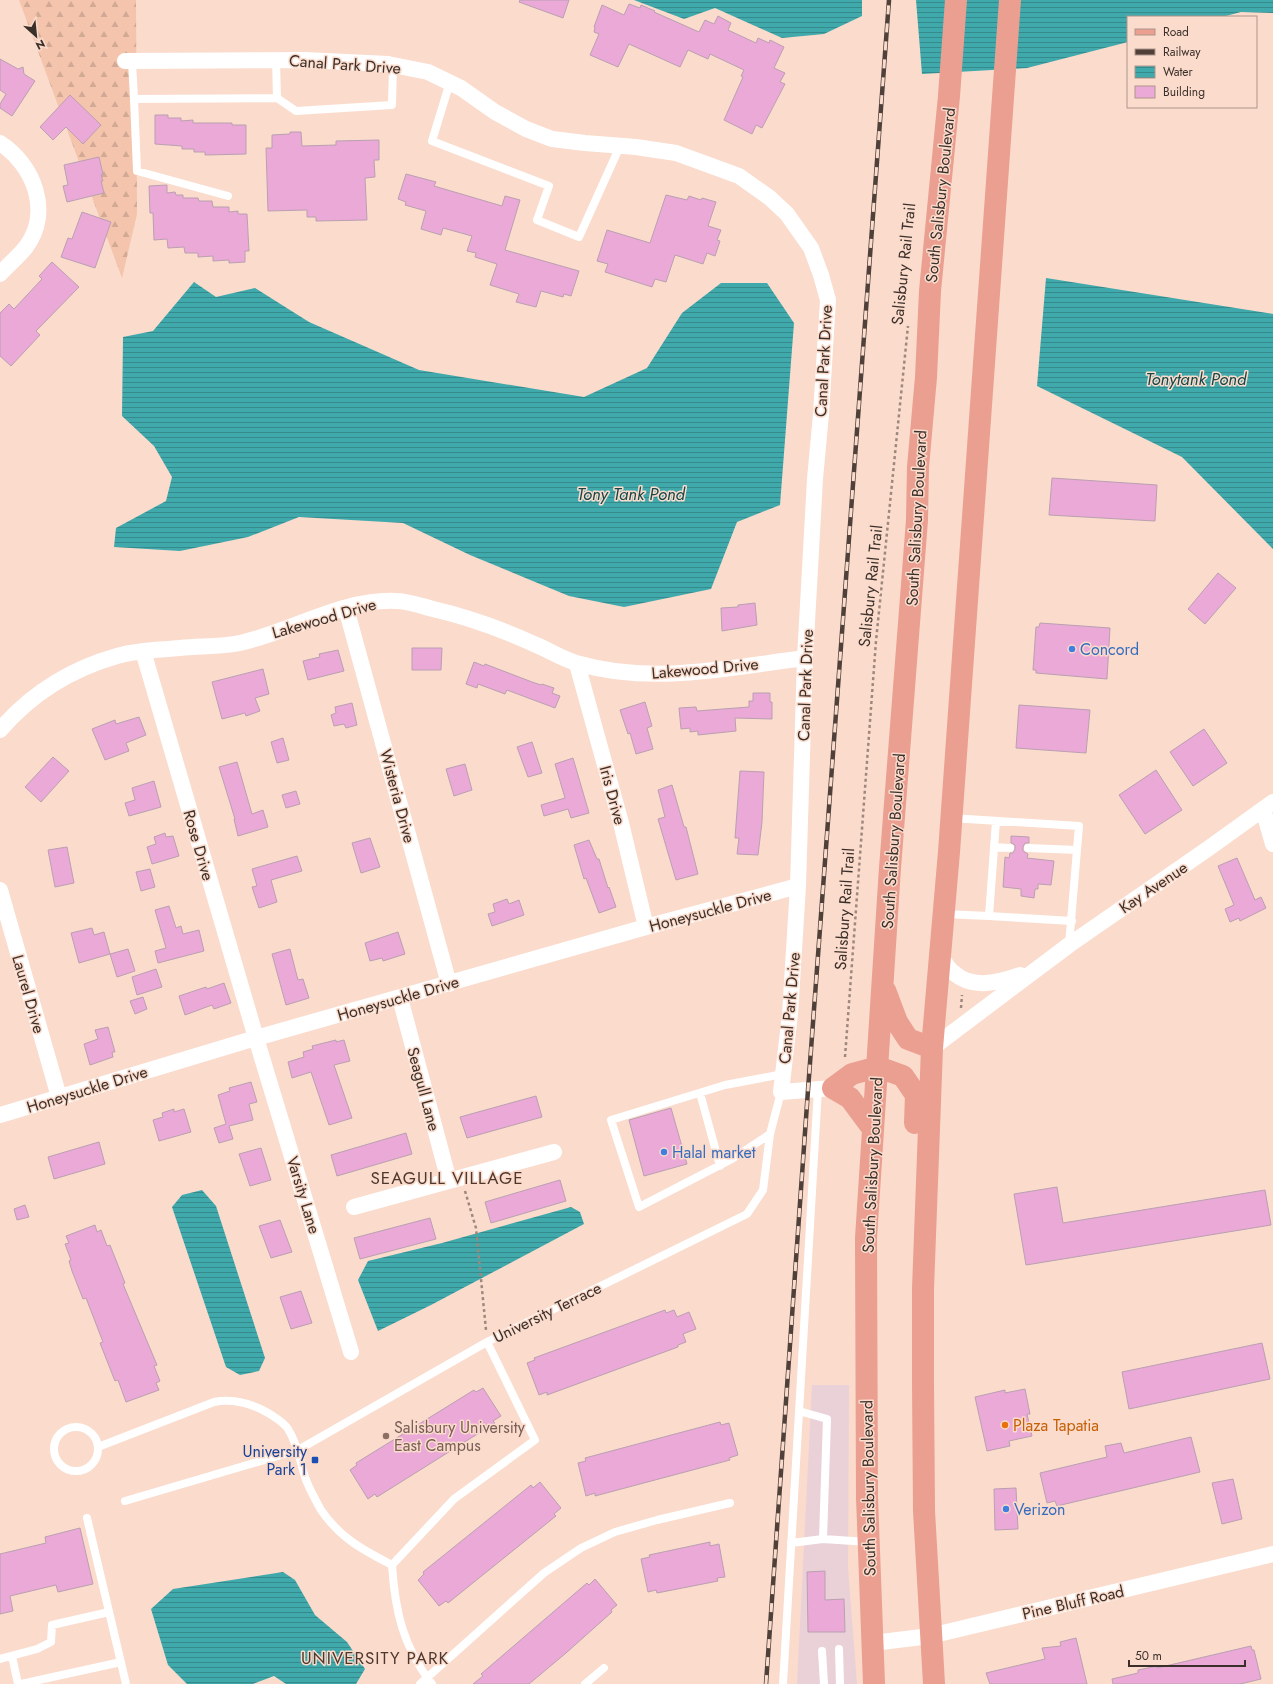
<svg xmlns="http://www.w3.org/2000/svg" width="1273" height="1684" viewBox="0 0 1273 1684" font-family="Jost,sans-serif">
	<defs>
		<pattern id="forest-firs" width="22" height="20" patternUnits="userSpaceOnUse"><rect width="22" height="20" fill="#f4c4ac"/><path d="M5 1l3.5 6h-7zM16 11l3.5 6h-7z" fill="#d2a994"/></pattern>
		<pattern id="water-rules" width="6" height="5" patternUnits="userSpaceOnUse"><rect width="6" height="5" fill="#3fa9ac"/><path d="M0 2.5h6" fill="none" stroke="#368a8c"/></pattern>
	</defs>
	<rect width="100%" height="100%" fill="#fadbcc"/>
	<path fill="#ead1d8" d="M812 1385H849L848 1568 857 1684H797Z"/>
	<path fill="url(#forest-firs)" d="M19 0H136L137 214 122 278Z"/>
	<path fill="url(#water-rules)" d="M634 0H862V16L824 34 782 38 715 8 684 19Z
		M916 0H1273V13L1241 12 1222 17H1128V42L1027 68 922 74Z
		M1046 278 1273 314V549L1182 457 1037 386Z
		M194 282 216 297 255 288 309 322 419 370 584 397 647 368 682 313 721 283H767L794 323 780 505 737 522 711 589 624 607 569 596 470 555 403 523 299 517 248 537 180 551 114 547 116 528 166 501 172 477 154 446 122 416 123 337 153 331Z
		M202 1190 216 1206 265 1358 259 1371 240 1375 226 1367 172 1207 182 1195Z
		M571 1207 580 1212 584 1224 431 1305 378 1331 358 1280 368 1261 442 1243Z
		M283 1572 295 1580 315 1615 347 1642 365 1669 356 1684H286L274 1676 253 1684H187L168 1665 151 1609 173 1589Z"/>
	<path fill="#eaa9d6" stroke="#baa0b1" d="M520 0H569L563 18 519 2Z
		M629 4 640 8 641 5 655 11 654 12 699 32 705 20 714 24 718 16 731 23 728 30 756 43 758 38 769 43 770 40 784 47 774 68 785 73 780 82 785 84 762 128 756 125 752 134 724 120 743 77 741 76 744 70 710 54 708 59 688 50 680 67 629 44 618 67 590 55 599 34 594 32 595 27H594L602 5 624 15Z
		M0 59 18 69 23 67 24 74 35 81 12 116 0 108V104L6 94 0 90Z
		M70 95 101 125 83 144 66 127 53 140 40 127Z
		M155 115H168V118H181V121L193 120V123H232V125H246V154L205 155V152H194V149H182V146L155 144Z
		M290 132H301L302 146 336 145V141L379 140V160H374L375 177 365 178 367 220 316 221V217H307V210L268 211 266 148H272V135L290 134Z
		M99 157 103 174 101 175 103 181H101L104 193 67 202 63 186 68 185 64 165Z
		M406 174 436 182 434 186 502 206 505 196 520 200 505 250 579 271 571 296 564 294 563 297 541 291 536 307 516 302 519 294 490 285 497 264 475 257 476 253 467 251 472 236 443 228 441 235 421 229 426 211 405 205 406 202 398 199Z
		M167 185V193L175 192 176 195H183V198H198L199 201H212L213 207H229V212L238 211V214H247L249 251H245V262L229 263V260L213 261V256L198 257V253H185L184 247 168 248 167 239 154 240 153 213H150L149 186Z
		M666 195 687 200 689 196 701 200 702 198 716 202 708 226 721 230 717 240 720 241 715 256 707 253 703 264 675 255 666 282 655 279 652 287 605 272 608 264 597 261 607 230 650 243Z
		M82 212 111 222 95 268 61 257 68 238 72 239Z
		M52 262 79 287 36 331 40 335 11 366 0 356V313L9 304 14 309 42 279 39 276Z
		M1052 478 1157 485 1155 521 1049 515Z
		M1218 573 1236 588 1205 624 1188 609Z
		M755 603 757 625 722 631 721 608 738 607V605Z
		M1040 623 1110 628 1107 679 1036 673V670H1033L1036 627H1039Z
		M412 648H442L441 670H412Z
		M338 650 344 671 308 680 303 661 320 657 319 654Z
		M474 662 484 666 485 664 532 682 541 685 542 684 554 688 552 693 560 696 555 708 507 690 505 694 478 684 477 688 466 684Z
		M263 669 269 694 255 698 260 711 246 716 245 713 222 719 212 682Z
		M753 693H770V702H772V719L735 718 736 731 698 735V731L690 732V728L681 729 679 708 696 707 697 711 749 707V701H753Z
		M645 702 652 726 647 728 653 749 636 754 630 733 628 734 620 710Z
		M352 703 357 725 346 728 344 724 334 726 331 715 336 713 335 707Z
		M1019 705 1090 710 1086 753 1016 748Z
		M139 717 146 735 126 743 129 751 105 760 92 729 115 720 116 724Z
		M1204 729 1227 763 1193 786 1170 752Z
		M283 738 289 760 277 763 271 742Z
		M532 742 542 773 528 777 517 747Z
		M53 757 69 771 41 802 25 787Z
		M573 758 589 813 571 818 568 809 544 816 541 805 565 798 555 764Z
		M237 762 252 814 263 810 268 827 238 836 234 819H235L219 767Z
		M465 764 472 790 454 796 446 769Z
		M1156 770 1182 810 1145 834 1119 795Z
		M740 771 764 772 762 822 758 855 737 854 739 838H735Z
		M154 781 161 807 129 816 125 803 135 800 132 788Z
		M672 785 684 827H686L698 874 676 880 658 819 665 817 658 790Z
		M296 791 300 804 286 808 282 795Z
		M165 833 166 837 173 836 179 856 152 864 147 847 156 844 154 837Z
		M1011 836 1029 837V843H1025L1023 847V851L1028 854 1027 858 1054 861 1051 885 1038 884V889H1035L1034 898 1021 896V889L1003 887 1005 857 1009 858 1010 853H1013L1015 849V845L1011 843Z
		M370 838 380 867 361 873 352 843Z
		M589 840 597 859H599L608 888 609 887 616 907 599 913 586 878 584 879 574 845Z
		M67 847 74 883 55 887 48 850Z
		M297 856 302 871 271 880 277 902 259 908 252 887 257 886 252 869Z
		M1237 858 1255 900 1261 897 1266 908 1240 921 1239 918 1230 922 1225 909 1234 905 1218 866Z
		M150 869 155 887 141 891 136 872Z
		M507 899 509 904 519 900 524 915 492 926 488 914 495 912 493 904Z
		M169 906 176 928 181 926 183 934 199 930 204 951 158 963 155 951 166 948 155 910Z
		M92 928 94 935 104 932 110 954 128 949 135 971 117 977 110 954 79 963 71 933Z
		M398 932 405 954 383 961 382 958 370 961 365 943Z
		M290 949 298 980 303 979 309 998 286 1005 272 954Z
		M156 969 162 987 137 995 132 977Z
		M224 983 231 1003 214 1009 212 1005 185 1015 179 996 206 987 207 989Z
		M143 997 147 1009 135 1014 130 1001Z
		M108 1027 115 1052H112L113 1057 90 1065 84 1044 98 1039 95 1030Z
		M336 1040V1042L344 1040 350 1061 334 1065 352 1118 329 1125 311 1072 292 1078 288 1062 304 1057 303 1052 313 1049 312 1046Z
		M251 1082 257 1102 249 1104 253 1120 229 1126 233 1139 219 1143 214 1128 226 1124 218 1095 230 1091 229 1088Z
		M536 1096 542 1117 467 1138 460 1117Z
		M671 1108 687 1164 644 1176 629 1120Z
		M174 1109V1112L184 1109 191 1132 159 1141 153 1120 163 1117 162 1113Z
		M406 1133 412 1154 337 1176 331 1155Z
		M99 1142 105 1164 54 1179 48 1157Z
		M261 1148 271 1180 250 1186 239 1154Z
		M560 1180 566 1201 491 1223 485 1202Z
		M1057 1187 1063 1223 1265 1190 1271 1225 1026 1265 1014 1194Z
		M25 1205 29 1217 17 1220 14 1209Z
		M430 1218 436 1239 360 1259 354 1238Z
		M280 1220 292 1252 271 1258 259 1226Z
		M95 1225 97 1232 101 1230 107 1246 110 1245 125 1283 123 1284 157 1365 154 1366 160 1381 156 1383 159 1390 126 1402 118 1380 115 1381 111 1371 100 1343 103 1342 86 1298 83 1299 72 1271 69 1261 71 1260 65 1244 69 1243 66 1236Z
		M301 1291 312 1323 291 1329 280 1297Z
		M665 1310 666 1313 674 1310 677 1317 689 1312 696 1329 683 1334 686 1342 678 1345V1347L547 1395V1392L539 1395 527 1363 535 1360 534 1358Z
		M1262 1343 1270 1379 1129 1409 1122 1372Z
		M483 1388 501 1416 493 1421 495 1423 377 1497 375 1494 368 1499 350 1470 357 1465 356 1463 474 1390 476 1392Z
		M1025 1389 1030 1414H1027L1032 1436 1009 1441 1010 1446 987 1451 975 1397 1005 1390V1393Z
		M720 1422 721 1425 729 1423 738 1455 729 1458 730 1460 595 1496V1493L586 1496 578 1463 586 1461 585 1458Z
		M1191 1437 1200 1472 1057 1506 1055 1501 1047 1503 1040 1473 1107 1457 1105 1446 1121 1443 1124 1453Z
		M1233 1479 1242 1519 1222 1524 1212 1483Z
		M540 1482 561 1508 554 1514 556 1516 448 1603 446 1601 439 1606 418 1580 424 1574 423 1572 531 1485 533 1488Z
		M1016 1488 1018 1529 995 1530 994 1489Z
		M80 1528 93 1584 58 1592 56 1585 10 1596 13 1611 0 1614V1554L46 1543 45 1537Z
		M710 1542V1546L719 1544 725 1577 717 1578 718 1581 657 1593 656 1590 648 1592 641 1559 650 1557 649 1555Z
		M825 1571V1600L844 1599 845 1632H808L807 1572Z
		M595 1579 617 1605 611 1610 612 1612 566 1653 529 1684H473L483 1676 481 1674 587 1583 589 1585Z
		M1076 1638 1087 1684H990L986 1673 1045 1659 1042 1648 1061 1646 1060 1642Z
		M1251 1646 1252 1650H1254L1261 1679 1240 1684H1113L1112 1679 1138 1673V1670L1157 1666V1668Z"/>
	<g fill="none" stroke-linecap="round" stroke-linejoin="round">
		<path stroke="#9e887d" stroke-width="2.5" stroke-dasharray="3 3" stroke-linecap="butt" d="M961 1008 962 995
			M845 1057 876 641 908 326
			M465 1191 476 1228 486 1330"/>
		<path stroke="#fff" stroke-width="8" d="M276 60 277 98
			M132 61 134 99 277 98 296 111 392 105 393 65
			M450 82 432 141 549 186 537 220 579 237 620 146
			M134 99 137 171 228 196
			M951 818 1079 826 1069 945
			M996 821 989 916 1072 921
			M994 847 1010 848
			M1028 848 1077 850
			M944 914 989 916
			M700 1093 720 1166
			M770 1134 732 1159 639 1207 611 1120 725 1085 783 1074
			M799 1411 827 1419 823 1539 868 1542
			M54 1449a22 22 0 1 1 44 0a22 22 0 1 1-44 0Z
			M98 1447 214 1402C229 1399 241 1401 256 1407 264 1410 283 1421 288 1429 298 1444 300 1463 306 1480 310 1490 316 1501 321 1510 340 1538 363 1550 392 1565
			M125 1501 298 1450 487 1342 747 1214 763 1190 770 1134 781 1092
			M87 1518 126 1684
			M791 1543 823 1539
			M839 1649 840 1684
			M822 1651 824 1684
			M12 1656 18 1684
			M0 1659 37 1649 51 1642 52 1625 109 1612
			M21 1684 121 1662
			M420 1684 544 1573 581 1548 615 1532 657 1520 730 1503
			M432 1684C403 1647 395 1611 392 1565L454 1499 535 1440 487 1342
			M585 1684 604 1668
			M783 1684 818 1089"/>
		<path stroke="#fff" stroke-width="16" d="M125 61 305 60 388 64 428 72 461 88 495 112 526 129 552 139 585 143 636 147 676 153 739 176 770 198 787 214 811 248 821 275 828 300 821 414 815 479 805 658 798 886 790 1014 781 1092 833 1088
			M0 143C34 165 52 212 26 247 18 257 8 265 0 274
			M346 608 449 984
			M143 651 256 1038 351 1352
			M577 664 621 823 646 927
			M0 730C31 694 71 669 117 656 137 650 159 650 180 648 200 646 221 647 240 643 290 632 344 598 396 601 408 601 421 606 433 609 468 617 501 629 534 644 549 650 564 660 580 664 653 685 732 667 805 658
			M1263 809 1273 844
			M0 890 59 1097
			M940 955C944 961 948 969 954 973 973 990 999 982 1020 975
			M400 998 449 1181
			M932 1048 1069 945 1209 848 1273 802
			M0 1115 256 1038 646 927 798 886
			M354 1207 554 1152
			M873 1643 930 1636 1273 1554"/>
		<path stroke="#ea9f91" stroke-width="22" d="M885 990 897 1022 908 1039 932 1048
			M873 1129 850 1098 833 1088 852 1074 878 1067 903 1076 916 1095 915 1123
			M874 1684 867 1497 866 1238 890 868 917 520 918 467 926 377 930 291 949 96 956 0
			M934 1684 924 1511 923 1384V1289L932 1048 949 852 1010 0"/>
		<g stroke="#4f413a" stroke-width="4.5">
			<path id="rail" d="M766 1684 808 1090 889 0"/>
		</g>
		<use href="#rail" stroke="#fadbcc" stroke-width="3" stroke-dasharray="9" stroke-linecap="butt"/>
	</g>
	<g fill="#3f7fe0" stroke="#fadbcc" stroke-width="1.5">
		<circle cx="1072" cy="649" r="4"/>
		<circle cx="664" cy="1152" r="4"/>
		<circle cx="1006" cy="1509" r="4"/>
	</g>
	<circle fill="#e8710a" stroke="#fadbcc" stroke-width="1.5" cx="1005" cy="1425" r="4"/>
	<circle fill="#8d6e63" stroke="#fadbcc" stroke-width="1.5" cx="386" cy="1436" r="4"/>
	<rect fill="#1a4fb4" stroke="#fadbcc" stroke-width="1.5" x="311" y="1456" width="8" height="8" rx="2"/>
	<g text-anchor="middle" stroke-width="3" stroke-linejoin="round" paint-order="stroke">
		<g font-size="16" fill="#3b2f29" stroke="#fadbcc">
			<text transform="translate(345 64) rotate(4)" y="6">Canal Park Drive</text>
			<text transform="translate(940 195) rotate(-84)" y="6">South Salisbury Boulevard</text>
			<text transform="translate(903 264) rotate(-84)" y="6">Salisbury Rail Trail</text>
			<text transform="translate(823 361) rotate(-87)" y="6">Canal Park Drive</text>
			<text transform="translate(916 518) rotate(-87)" y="6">South Salisbury Boulevard</text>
			<text transform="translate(870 586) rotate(-84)" y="6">Salisbury Rail Trail</text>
			<text transform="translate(324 618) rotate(-16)" y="6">Lakewood Drive</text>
			<text transform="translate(705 668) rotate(-5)" y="6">Lakewood Drive</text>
			<text transform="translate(805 685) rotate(-88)" y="6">Canal Park Drive</text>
			<text transform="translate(613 795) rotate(75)" y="6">Iris Drive</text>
			<text transform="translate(398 796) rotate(75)" y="6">Wisteria Drive</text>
			<text transform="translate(893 841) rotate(-86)" y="6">South Salisbury Boulevard</text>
			<text transform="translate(199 845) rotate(74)" y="6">Rose Drive</text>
			<text transform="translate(1153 887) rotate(-34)" y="6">Kay Avenue</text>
			<text transform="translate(844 909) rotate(-86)" y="6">Salisbury Rail Trail</text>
			<text transform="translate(710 910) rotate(-15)" y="6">Honeysuckle Drive</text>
			<text transform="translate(29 994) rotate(74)" y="6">Laurel Drive</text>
			<text transform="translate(398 998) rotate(-16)" y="6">Honeysuckle Drive</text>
			<text transform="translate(789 1008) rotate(-85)" y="6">Canal Park Drive</text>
			<text transform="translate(87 1089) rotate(-17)" y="6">Honeysuckle Drive</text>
			<text transform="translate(424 1089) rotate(75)" y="6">Seagull Lane</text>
			<text transform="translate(872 1165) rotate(-87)" y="6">South Salisbury Boulevard</text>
			<text transform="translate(304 1195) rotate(73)" y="6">Varsity Lane</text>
			<text transform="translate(547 1312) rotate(-26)" y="6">University Terrace</text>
			<text transform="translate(868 1488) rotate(-91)" y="6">South Salisbury Boulevard</text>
			<text transform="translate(1073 1602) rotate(-13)" y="6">Pine Bluff Road</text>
		</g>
		<g font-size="16" fill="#366cbe" stroke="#fadbcc" text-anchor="start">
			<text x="1080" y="655">Concord</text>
			<text x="672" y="1158">Halal market</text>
			<text x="1014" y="1515">Verizon</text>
		</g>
		<g font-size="16" fill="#c56008" stroke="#fadbcc" text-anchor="start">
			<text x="1013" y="1431">Plaza Tapatia</text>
		</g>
		<g font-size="16" fill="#785e54" stroke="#fadbcc" text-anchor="start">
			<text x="394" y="1433">Salisbury University<tspan x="394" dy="18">East Campus</tspan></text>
		</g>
		<g font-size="16" fill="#164399" stroke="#fadbcc" text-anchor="end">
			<text x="307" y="1457">University<tspan x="307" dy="18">Park 1</tspan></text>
		</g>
		<g font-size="17" font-style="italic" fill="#174647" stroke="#fadbcc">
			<text x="1196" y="385">Tonytank Pond</text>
			<text x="631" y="500">Tony Tank Pond</text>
		</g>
		<g font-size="17" letter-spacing="1" fill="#4f372b" stroke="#fadbcc">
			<text x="447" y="1184">SEAGULL VILLAGE</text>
			<text x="375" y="1664">UNIVERSITY PARK</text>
		</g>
	</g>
	<rect x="1127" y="16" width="130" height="92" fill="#fadbcc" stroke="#ae968b"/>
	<rect x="1135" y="29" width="20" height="6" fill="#ea9f91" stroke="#ae968b"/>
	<text x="1163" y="36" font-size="12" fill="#3b2f29">Road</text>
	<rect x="1135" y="49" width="20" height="6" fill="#4f413a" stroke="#ae968b"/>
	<text x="1163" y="56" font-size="12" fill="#3b2f29">Railway</text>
	<rect x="1135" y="66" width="20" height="12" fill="url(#water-rules)" stroke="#ae968b"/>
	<text x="1163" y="76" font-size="12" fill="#3b2f29">Water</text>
	<rect x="1135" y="86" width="20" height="12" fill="#eaa9d6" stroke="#ae968b"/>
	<text x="1163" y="96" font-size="12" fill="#3b2f29">Building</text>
	<g transform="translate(36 36) rotate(153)" stroke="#fadbcc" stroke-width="3" paint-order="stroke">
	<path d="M0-3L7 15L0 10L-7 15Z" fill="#3b2f29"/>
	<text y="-6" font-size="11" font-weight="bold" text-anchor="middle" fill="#3b2f29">N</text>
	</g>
	<path d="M1129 1660v6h116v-6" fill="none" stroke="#3b2f29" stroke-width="2"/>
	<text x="1135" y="1660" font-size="12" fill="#3b2f29" stroke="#fadbcc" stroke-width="3" paint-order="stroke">50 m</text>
</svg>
